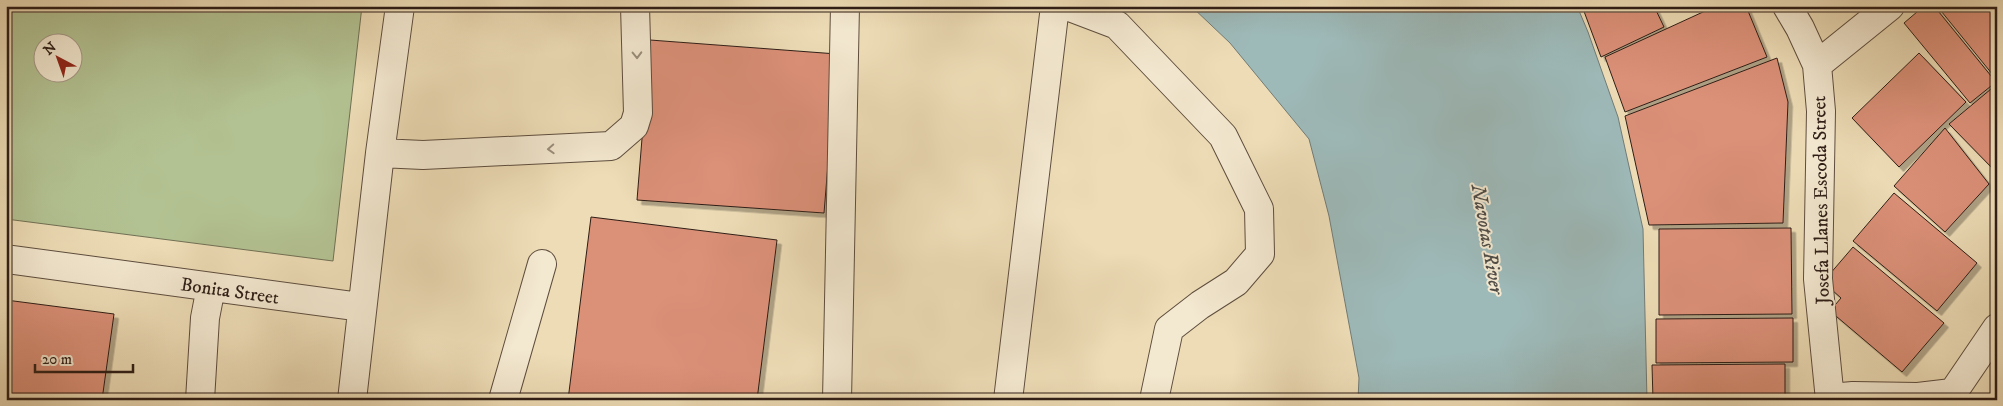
<svg xmlns="http://www.w3.org/2000/svg" width="2003" height="406" viewBox="0 0 2003 406" font-family="'IM FELL DW Pica',serif">
	<defs>
		<filter id="shadow"><feDropShadow dx="4.5" dy="4.5" stdDeviation="0" flood-color="#0004"/></filter>
	</defs>
	<rect width="100%" height="100%" fill="#eddcb6"/>
	<filter id="stains"><feTurbulence type="fractalNoise" baseFrequency=".004" numOctaves="4"/><feColorMatrix values="0 0 0 0 .2 0 0 0 0 .09 0 0 0 0 .02 0 0 0 .5 -.17"/></filter>
	<radialGradient id="worn" r=".72"><stop offset=".6" stop-color="#630" stop-opacity="0"/><stop offset="1" stop-color="#630" stop-opacity=".3"/></radialGradient>
	<path fill="#b3c292" stroke="#707054" fill-rule="evenodd" d="M6 6H362L333 261 6 219ZM42 42H72V72H42Z"/>
	<path fill="#9db9b8" stroke="#717b77" d="M1191 6H1577L1588 32 1618 117 1643 229 1647 400H1358L1359 378 1329 216 1309 139 1230 43Z"/>
	<path fill="#db9078" stroke="#2e1d16" filter="url(#shadow)" d="M1582 6H1654L1664 27 1601 57Z
		M1716 6H1746L1767 57 1625 112 1605 57Z
		M1924 6H1934L1996 82 1970 103 1904 23Z
		M1937 6H1997V80Z
		M650 40 837 54 824 213 637 200Z
		M1919 53 1966 102 1899 167 1852 118Z
		M1777 58 1788 102 1783 223 1649 225 1625 116Z
		M1997 84V173L1949 124Z
		M1945 128 1989 184 1945 232 1894 186Z
		M1894 193 1977 263 1937 311 1853 241Z
		M591 217 777 240 757 400H568Z
		M1791 228 1792 314 1659 315V229Z
		M1853 247 1944 323 1902 372 1830 311 1841 298 1823 282Z
		M6 300 114 314 102 400H6Z
		M1793 318V362L1656 363V319Z
		M1785 364V400H1653L1652 365Z"/>
	<g fill="none" stroke-linecap="round" stroke-linejoin="round">
		<g stroke="#5e4d3e" stroke-width="30">
			<path id="minor" d="M1067 6 1117 25 1223 136 1259 209 1260 254 1236 282 1200 305 1169 329 1154 400
				M1787 6 1800 28 1817 65 1821 111 1818 279 1830 400
				M1817 65 1890 6
				M380 153 423 155 611 146 634 126 638 113 635 6
				M6 259 361 307
				M1830 398 1853 396 1918 397 1952 393
				M200 400 205 318 211 287
				M352 400 380 153 400 6
				M503 400 542 264
				M837 400 845 6
				M1008 400 1055 6
				M1948 400 1997 328"/>
		</g>
		<use href="#minor" stroke="#f3e8d0" stroke-width="28"/>
	</g>
	<defs><path id="oneway-chevron" d="M-2-3.5L2.5 0L-2 3.5" fill="none" stroke-width="1.6" stroke-linecap="round" stroke-linejoin="round" transform="scale(1.25)"/></defs>
	<g stroke="#9a8d7c">
		<use href="#oneway-chevron" transform="translate(637 55) rotate(89)"/>
		<use href="#oneway-chevron" transform="translate(551 149) rotate(177)"/>
	</g>
	<g text-anchor="middle" stroke-width="4" stroke-linejoin="round" paint-order="stroke">
		<g font-size="19" fill="#2e1d16" stroke="#f3e8d0">
			<text transform="translate(1820 200) rotate(-91)" y="7">Josefa Llanes Escoda Street</text>
			<text transform="translate(230 290) rotate(8)" y="7">Bonita Street</text>
		</g>
		<g font-size="20" font-style="italic" fill="#4f4c47" stroke="#f3e8d0">
			<text transform="translate(1488 239) rotate(80)" y="7">Navotas River</text>
		</g>
	</g>
	<rect width="2003" height="406" fill="none" stroke="#eddcb6" stroke-width="25"/>
	<rect x="8" y="8" width="1988" height="391" fill="none" stroke="#2e1d16" stroke-width="2.5"/>
	<rect x="12" y="12" width="1978" height="381" fill="none" stroke="#2e1d16"/>
	<g transform="translate(58 58) rotate(319)"><circle r="24" fill="#f3e8d0" stroke="#a49786"/>
	<path d="M0-4L9 19L0 12L-9 19Z" fill="#8f2418"/>
	<text y="-8" font-size="14" font-weight="bold" text-anchor="middle" fill="#2e1d16">N</text>
	</g>
	<path d="M35 364v8h98v-8" fill="none" stroke="#2e1d16" stroke-width="2.5"/>
	<text x="42" y="364" font-size="15" fill="#2e1d16" stroke="#f3e8d0" stroke-width="4" paint-order="stroke">20 m</text>
	<rect width="100%" height="100%" filter="url(#stains)"/>
	<rect width="100%" height="100%" fill="url(#worn)"/>
</svg>
